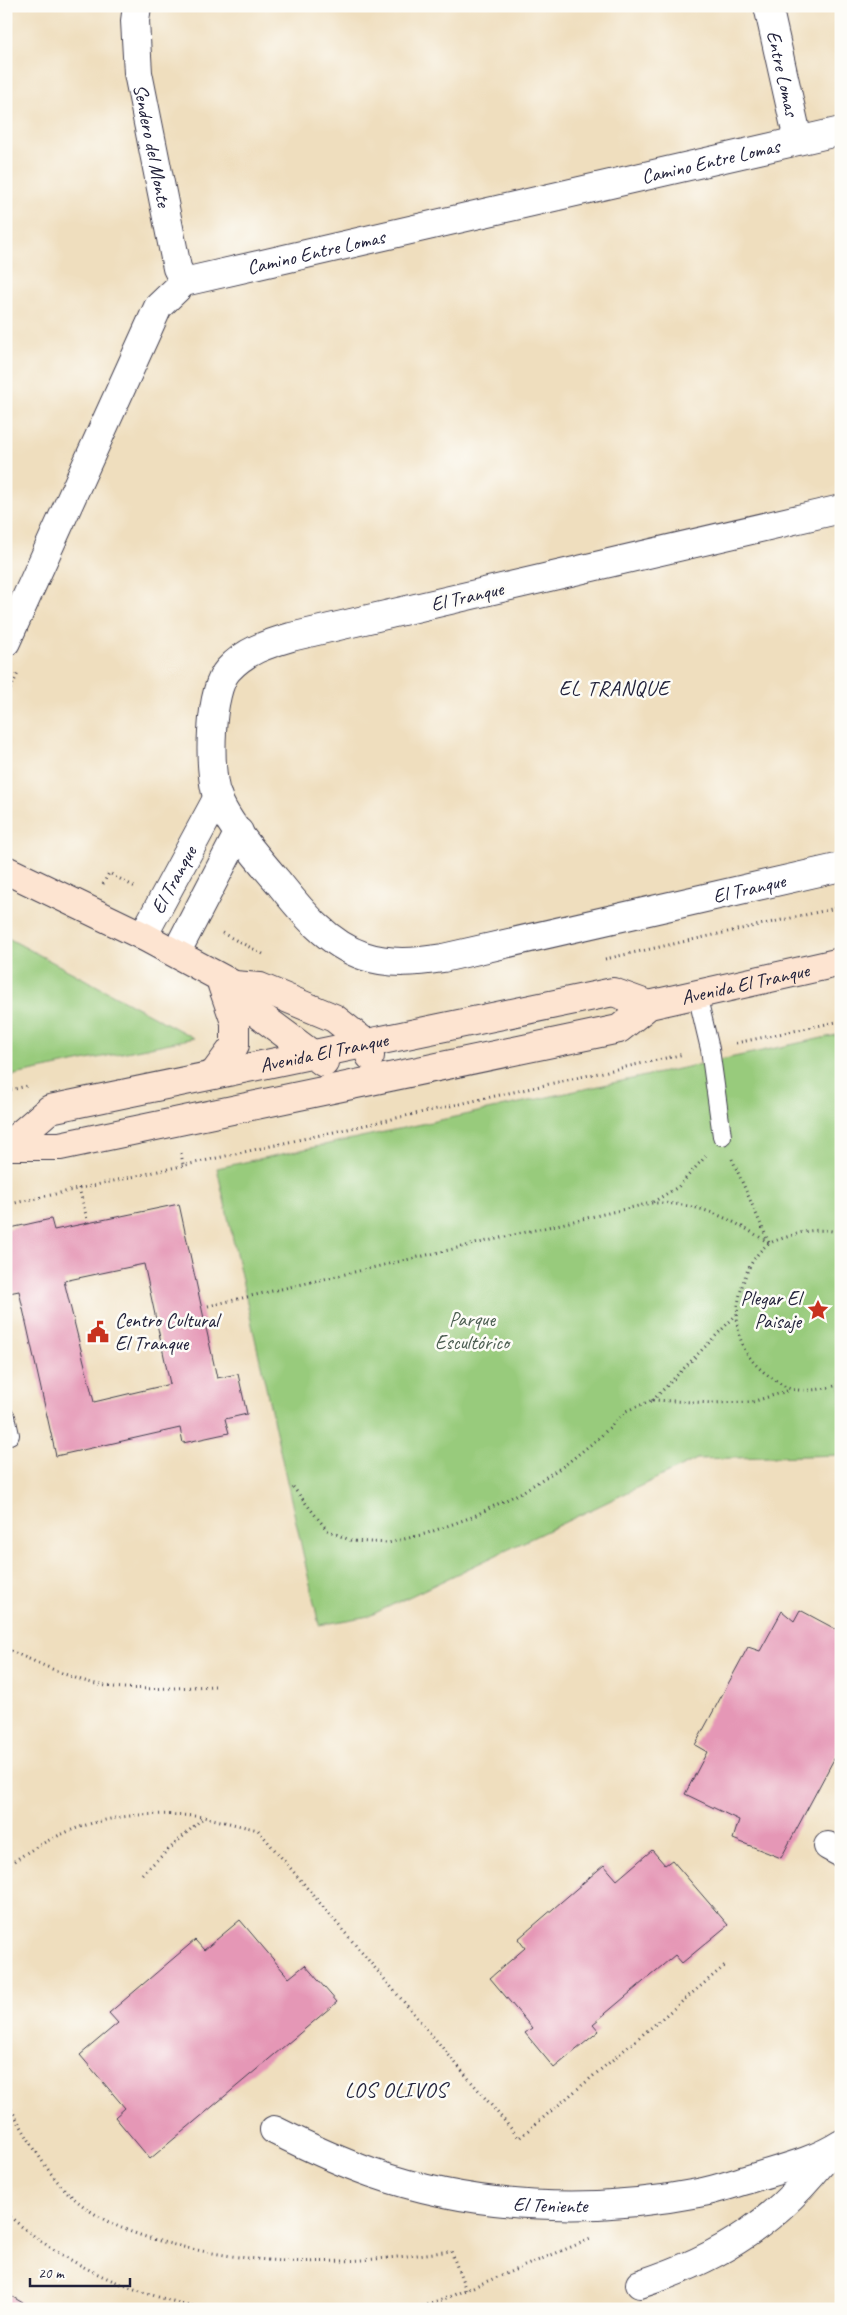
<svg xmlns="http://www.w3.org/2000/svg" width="847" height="2315" viewBox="0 0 847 2315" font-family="Caveat,sans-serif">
	<rect width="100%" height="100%" fill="#fdfcf7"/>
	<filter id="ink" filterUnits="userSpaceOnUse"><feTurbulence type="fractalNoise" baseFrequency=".02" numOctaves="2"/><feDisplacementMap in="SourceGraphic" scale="10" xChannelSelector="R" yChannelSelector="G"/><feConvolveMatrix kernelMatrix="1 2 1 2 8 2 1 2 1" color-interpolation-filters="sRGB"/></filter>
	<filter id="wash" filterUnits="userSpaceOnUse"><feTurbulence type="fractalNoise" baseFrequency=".0096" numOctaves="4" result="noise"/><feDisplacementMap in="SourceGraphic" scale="20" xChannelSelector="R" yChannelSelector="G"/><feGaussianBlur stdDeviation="1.12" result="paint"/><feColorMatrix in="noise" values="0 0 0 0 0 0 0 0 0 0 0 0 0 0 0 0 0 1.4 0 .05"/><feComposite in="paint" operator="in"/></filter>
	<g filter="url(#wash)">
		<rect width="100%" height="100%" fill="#efdebe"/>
		<path fill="#98cb7b" stroke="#5d765b" d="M6 937 194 1038 10 1076 6 1056Z
			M841 1034V1455L697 1459 369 1616 319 1625 217 1168Z"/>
		<g id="blocks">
			<path fill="#e597b6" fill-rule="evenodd" d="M179 1204 217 1378 238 1374 247 1414 225 1419 229 1433 183 1443 180 1428 56 1456 19 1291 9 1293 6 1280V1229L51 1219 54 1230ZM144 1264 170 1384 94 1402 64 1281Z
				M800 1610 841 1632V1746L781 1858 733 1839 739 1820 685 1794 707 1752 695 1745 748 1647 760 1651 782 1611 794 1621Z
				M652 1850 665 1865 672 1860 728 1925 682 1963 675 1955 593 2024 599 2031 554 2068 525 2033 532 2028 490 1978 525 1948 518 1939 604 1865 617 1880Z
				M240 1920 289 1978 305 1965 337 2002 150 2159 115 2117 125 2108 80 2055 118 2023 109 2013 195 1940 204 1950Z
				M6 2293 33 2309H6Z"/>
		</g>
	</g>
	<g filter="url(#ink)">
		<use href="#blocks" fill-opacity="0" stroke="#413e4f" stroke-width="1"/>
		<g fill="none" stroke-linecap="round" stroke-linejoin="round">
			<g stroke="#413e4f" stroke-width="20">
				<path id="lane" d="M697 994 710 1049 722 1136
					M6 1417 10 1435"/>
			</g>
			<g stroke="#413e4f" stroke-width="30">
				<g id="street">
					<path id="s1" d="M137 6 135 21 138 73 177 268 184 282"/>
					<path id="s2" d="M768 6 798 140"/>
					<path id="s3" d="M841 509 291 637C267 644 245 651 228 670 209 691 208 770 217 796 226 822 261 862 279 883 302 912 328 944 364 956 390 965 417 962 443 958L841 867"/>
					<path id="s4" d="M6 642 158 307 184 282 841 131"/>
					<path id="s5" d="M143 936 218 797"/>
					<path d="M176 953 239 832"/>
					<path d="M828 1846 841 1853"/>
					<path id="s6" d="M274 2130C306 2146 338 2161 372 2173 475 2209 591 2214 698 2193 715 2190 732 2184 749 2179 780 2169 813 2162 841 2144"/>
					<path d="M640 2284C722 2258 779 2220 831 2151"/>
				</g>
			</g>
			<g stroke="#413e4f" stroke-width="30">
				<g id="secondary">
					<path d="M6 870 143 936 234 985 260 987 334 1018 367 1044 370 1056"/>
					<path d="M234 985 242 1002 324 1063"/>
					<path d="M213 1075 235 1045V1022L222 985"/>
					<path id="s7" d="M8 1145 50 1109 613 992 649 1005"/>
					<path id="s8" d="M6 1146H60L619 1029 649 1005 841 962"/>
				</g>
			</g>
			<path stroke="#413e4f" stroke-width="3" stroke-dasharray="1 4" stroke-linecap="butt" d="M6 698 19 671
				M103 884 109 873 135 887
				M222 933 263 954
				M605 959 841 907
				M736 1043 841 1021
				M6 1091 27 1086
				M181 1153 183 1164
				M732 1159 769 1243
				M79 1188 88 1223
				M653 1202 678 1187 706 1156
				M6 1205 684 1054
				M841 1234C830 1228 807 1230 796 1234 788 1237 778 1239 770 1243 758 1250 748 1267 744 1280 731 1319 735 1354 772 1378 777 1381 785 1388 792 1389 806 1392 827 1389 841 1384
				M208 1306 651 1203C699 1202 730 1218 769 1243
				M737 1314 653 1400 712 1403 752 1402 790 1390
				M293 1487 327 1530 352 1541 388 1543 425 1534 472 1517 522 1492 565 1465 600 1437 626 1411 653 1400
				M6 1649C37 1662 68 1678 100 1685 138 1692 179 1687 216 1686
				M6 1867C68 1821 127 1808 203 1817
				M142 1874 204 1817 258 1830 519 2138 727 1964
				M6 2101C27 2135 45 2174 76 2200 106 2226 142 2237 179 2246 276 2269 354 2263 451 2251L466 2290
				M6 2213C63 2265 131 2293 205 2309
				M412 2309 434 2303 593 2238"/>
			<use href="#lane" stroke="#fff" stroke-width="18"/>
			<use href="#street" stroke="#fff" stroke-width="28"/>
			<use href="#secondary" stroke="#fde4d1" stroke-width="28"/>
		</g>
	</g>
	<defs>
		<g id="sight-bare" transform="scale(1.725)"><path d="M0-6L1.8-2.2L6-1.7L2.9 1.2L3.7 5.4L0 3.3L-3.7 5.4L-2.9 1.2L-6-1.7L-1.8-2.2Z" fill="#c8321e" stroke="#fdfcf7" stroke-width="2.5" paint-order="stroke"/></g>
		<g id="civic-bare" transform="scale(1.725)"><path d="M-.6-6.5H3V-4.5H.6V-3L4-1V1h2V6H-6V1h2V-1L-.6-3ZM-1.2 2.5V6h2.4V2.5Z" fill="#c8321e" stroke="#fdfcf7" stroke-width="2.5" paint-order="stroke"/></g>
	</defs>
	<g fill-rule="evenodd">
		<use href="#sight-bare" x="818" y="1310"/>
		<use href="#civic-bare" x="98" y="1332"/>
	</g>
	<g text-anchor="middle" stroke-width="5" stroke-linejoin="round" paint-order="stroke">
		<g font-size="20" fill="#22223b" stroke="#fdfcf7">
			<text dy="7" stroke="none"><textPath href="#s2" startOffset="69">Entre Lomas</textPath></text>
			<text dy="7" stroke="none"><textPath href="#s1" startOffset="141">Sendero del Monte</textPath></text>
			<text dy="7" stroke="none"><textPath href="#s4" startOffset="944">Camino Entre Lomas</textPath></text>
			<text dy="7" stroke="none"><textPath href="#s4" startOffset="539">Camino Entre Lomas</textPath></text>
			<text transform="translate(467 596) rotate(-13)" y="7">El Tranque</text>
			<text dy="7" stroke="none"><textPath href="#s5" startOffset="64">El Tranque</textPath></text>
			<text dy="7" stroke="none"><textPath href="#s3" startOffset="1381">El Tranque</textPath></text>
			<text dy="7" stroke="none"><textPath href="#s8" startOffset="762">Avenida El Tranque</textPath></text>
			<text dy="7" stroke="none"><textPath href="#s7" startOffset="335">Avenida El Tranque</textPath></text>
			<text dy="7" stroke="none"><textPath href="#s6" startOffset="289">El Teniente</textPath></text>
		</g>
		<g font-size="20" fill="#22223b" stroke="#fdfcf7" text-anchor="end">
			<text x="801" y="1305">Plegar El<tspan x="801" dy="23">Paisaje</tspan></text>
			<text x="115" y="1327" text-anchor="start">Centro Cultural<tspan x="115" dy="23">El Tranque</tspan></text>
		</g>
		<g font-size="20" fill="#4b5d51" stroke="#fdfcf7">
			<text x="472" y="1326">Parque<tspan x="472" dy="23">Escultórico</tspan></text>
		</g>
		<g font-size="21" letter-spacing="1" fill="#22223b" stroke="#fdfcf7">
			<text x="614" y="695">EL TRANQUE</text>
			<text x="396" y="2097">LOS OLIVOS</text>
		</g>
	</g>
	<rect width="847" height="2315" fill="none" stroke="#fdfcf7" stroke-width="25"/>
	<path d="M30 2278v8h100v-8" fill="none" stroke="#22223b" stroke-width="2.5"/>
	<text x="38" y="2278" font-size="15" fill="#22223b" stroke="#fdfcf7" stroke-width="4" paint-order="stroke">20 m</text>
</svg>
